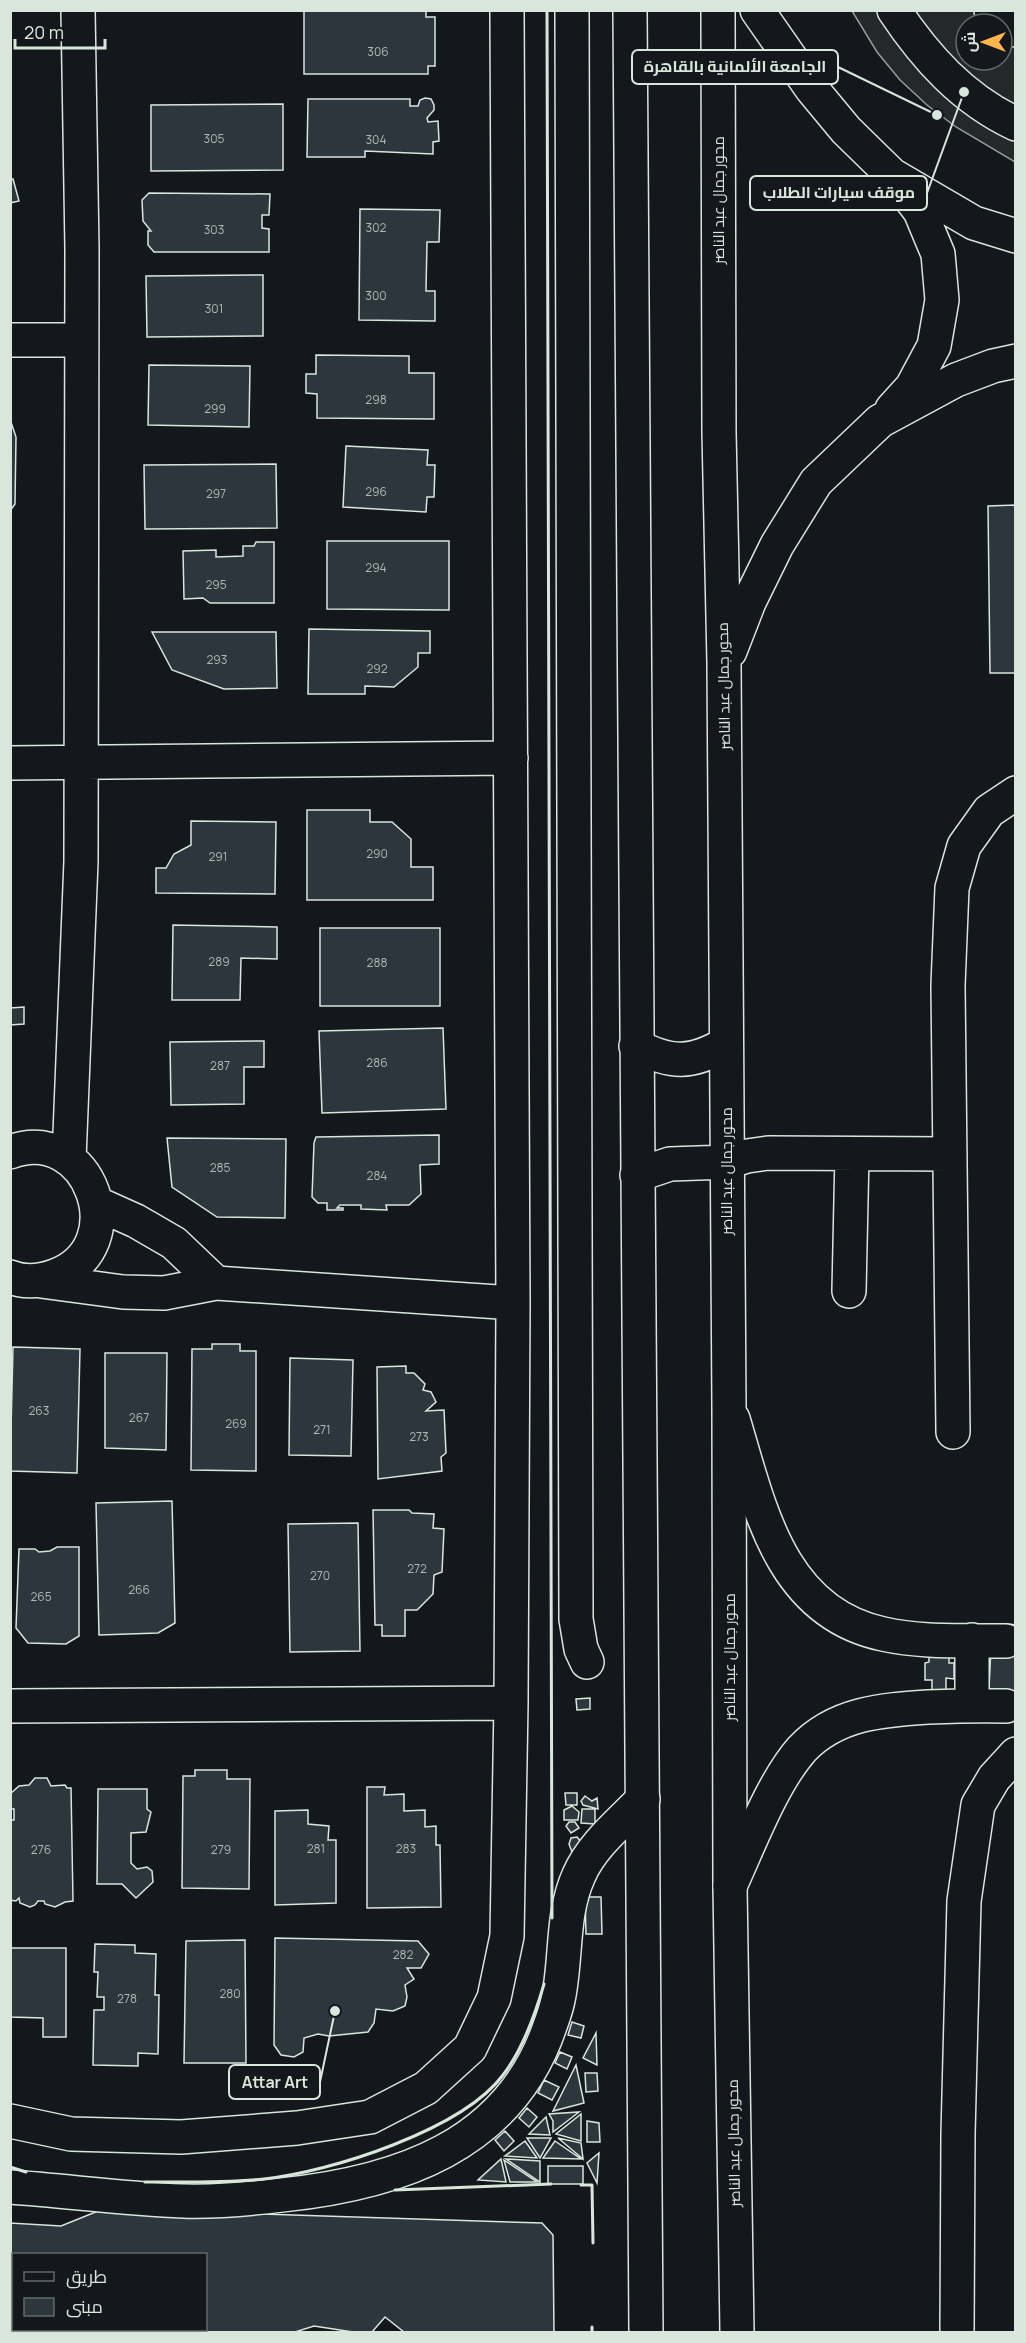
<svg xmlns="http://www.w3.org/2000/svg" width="1026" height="2343" viewBox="0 0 1026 2343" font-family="Manrope,Cairo,sans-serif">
	<rect width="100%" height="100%" fill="#14181c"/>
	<path fill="#24282b" stroke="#939e99" stroke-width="1.5" fill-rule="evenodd" d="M852 11H1015V162L956 127 927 105 900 80 877 52ZM966 24H1002V60H966Z"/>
	<path fill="#2c363c" stroke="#d8e6dc" stroke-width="1.5" d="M304 11H426V17H435V66H428V74H304Z
		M425 98 431 99 434 105V110L427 118 428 122 438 121 439 141 433 142V154L365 151V157H307L308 99H410V106H418L420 100Z
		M283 104V170L151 171V105Z
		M13 179 19 201 10 203V180Z
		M149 193 270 194 269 215H262V228L269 229V252H154L148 245V231H151L143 221 142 200Z
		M360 209 440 210 439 242H427L426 291H435V321L359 320Z
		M263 275V336L147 337 146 276Z
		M316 355 409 356V373H434V419L317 418V394L306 393V374H316Z
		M149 365 250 366 249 427 148 425Z
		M10 419 16 437 15 504 10 511Z
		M346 446 428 450 427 465H435L434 497H427L426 512 343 507Z
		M276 464 277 528 145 529 144 465Z
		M1016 505V673H990L988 506Z
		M327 541H449V610L327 609Z
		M256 542H274V603H210L203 598 184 599 183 551 216 550V557L243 556V546H254Z
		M309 629 430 631V653H418V667L394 687 365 686V694H308Z
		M152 632H276L277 688 224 689 172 670Z
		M307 810H370V822H392L411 839V867H433V900H307Z
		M191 821 276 822 275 894 156 893V868H166L174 854 191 845Z
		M173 925 277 927V959L241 958 240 1000H172Z
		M320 928H440V1006H320Z
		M24 1007V1024L10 1025V1008Z
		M443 1028 446 1109 322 1113 319 1031Z
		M264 1041V1067H244V1104L171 1105 170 1042Z
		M439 1135V1164L420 1165 421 1194 409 1205H386L387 1210 361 1209V1205H340L337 1208H343V1210H327V1203H318L312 1197 314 1143 316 1137Z
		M167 1138 286 1139 285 1218 217 1217 172 1187Z
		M212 1344H240V1351H256V1471L191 1470 192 1349H212Z
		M13 1347 80 1349 77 1473 10 1471Z
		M105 1353H167L166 1450 105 1448Z
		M290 1358 353 1360 351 1456 289 1455Z
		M406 1366V1373H414L425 1384 423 1390 431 1392 436 1402 426 1411 444 1410 446 1453 441 1457 442 1471 378 1479 377 1367Z
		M172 1501 175 1623 158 1633 99 1635 96 1503Z
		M373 1510H409L412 1513 434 1514 433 1528 444 1529 442 1572 434 1575 433 1594 417 1610H405V1636H382V1625H375Z
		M358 1523 360 1651 290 1652 288 1524Z
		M57 1547H79V1636L66 1644 28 1643 16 1628 19 1549H35L39 1552 50 1551Z
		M1007 1624 1016 1625V1712L989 1689 991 1647 1006 1648Z
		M929 1649H949V1663H954V1679L946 1678V1693H932V1680H925V1663L929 1662Z
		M590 1698V1709L577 1710 576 1699Z
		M195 1770H227V1779H250L249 1889 182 1888 183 1776H195Z
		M35 1778H47L51 1786 65 1785 67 1788H71L73 1901 65 1902 55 1907 45 1904 44 1901H38L35 1905 30 1907 20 1903 19 1898 16 1901 10 1900V1820H14V1809H10V1794L19 1786 29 1785Z
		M367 1787H385L384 1795 404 1794V1811L425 1810V1827L436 1826V1845H440L441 1907 367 1908Z
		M98 1789H147V1809L151 1812 146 1832 131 1833V1863L137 1869 147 1867 152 1871 153 1882 136 1898 122 1884H97Z
		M565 1793H577V1805H566Z
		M585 1796 592 1801 597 1798 598 1809 583 1805 581 1801Z
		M572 1806 579 1812 578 1820H564V1810Z
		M582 1809H595V1824L581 1823Z
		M308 1810V1824L329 1826 328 1840H336V1903L275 1905V1811Z
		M569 1822H575L579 1828 571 1833 566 1826Z
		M577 1837 581 1842 579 1849 572 1852 569 1844 571 1838Z
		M585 1897H601L602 1934H586Z
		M275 1938 418 1941 429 1954 421 1968H407L414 1979 405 1985 407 1997 405 2006 393 2011 376 2009 374 2023 368 2032 329 2036 318 2034 304 2038 303 2052 294 2057 281 2055 274 2045Z
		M245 1940 246 2063H184L186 1941Z
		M95 1944 135 1945V1953L156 1954 155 1995H159L158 2054 138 2053V2066L93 2065 94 2010H104V1997H97L98 1972H94Z
		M10 1948H66V2037H43V2018L10 2017Z
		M572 2022 584 2026 581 2038 568 2035Z
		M596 2033 597 2065 583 2058Z
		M560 2052 572 2057 567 2069 555 2063Z
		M576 2065 584 2103 553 2111Z
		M585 2073H597L598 2091 586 2092Z
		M544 2080 559 2087 552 2100 538 2093Z
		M527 2108 537 2117 529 2127 519 2118Z
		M579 2112 553 2132V2121L549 2114Z
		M581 2114V2141L556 2134Z
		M546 2117 550 2135 529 2134Z
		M587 2121 599 2123 600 2142H587Z
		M505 2131 514 2141 504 2151 495 2140Z
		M527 2138H551L540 2158Z
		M558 2138 581 2143 583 2159Z
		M525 2141 537 2158 505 2156Z
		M555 2141 581 2159 543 2158Z
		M599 2153 597 2183 587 2163Z
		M501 2159 506 2182 478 2180Z
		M506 2159 540 2161V2182Z
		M504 2160 537 2182H510Z
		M548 2166H583V2184H548Z
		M103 2209 542 2223 553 2235 554 2332H404L385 2317 372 2332H353L314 2326 295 2332H90V2330H206V2254H14V2303H10V2223L61 2226Z"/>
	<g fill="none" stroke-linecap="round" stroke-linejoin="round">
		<g stroke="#d8e6dc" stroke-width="36">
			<path id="minor" d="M572 10 576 1619 581 1649 587 1662
				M894 10C926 58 963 99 1016 124
				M991 10 1016 30
				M10 340H80
				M10 763 511 758
				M10 1152C90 1122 135 1247 55 1276 41 1281 25 1283 10 1277
				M69 1159 81 861 82 249 78 10
				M727 1162 747 1156 768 1153 950 1154
				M98 1204 136 1221 174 1243 216 1283
				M41 1281 123 1292 164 1293 216 1283 513 1303
				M849 1291 852 1154
				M733 1419C759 1505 779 1612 883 1634 923 1643 966 1640 1006 1641
				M953 1432 948 985 952 888 964 846 989 811 1016 793
				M972 1640V1705
				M10 1706 511 1703
				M730 1886C749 1845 772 1783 802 1749 836 1713 882 1710 928 1707 954 1706 980 1705 1006 1706
				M10 2121 71 2134 181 2137 297 2128 370 2117 426 2088 470 2048 494 1998 507 1936 511 1703 513 1303 507 10
				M10 2187C68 2191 125 2199 183 2201 216 2202 249 2199 282 2195 397 2183 509 2147 550 2026 553 2018 556 2009 558 2000 567 1959 561 1914 579 1875 592 1845 621 1822 643 1799
				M957 2332 958 2134 964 1901 978 1805 994 1778 1016 1754"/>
		</g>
		<g stroke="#d8e6dc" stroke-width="36">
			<path id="major" d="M630 10 646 2332
				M718 10 719 432 724 663 729 1408 730 1886 737 2332
				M757 10 812 89 846 130 892 175 974 223 1016 236
				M892 409 912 387 934 346 942 300 938 254 920 211 900 185
				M730 651 749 602 777 545 816 482 880 421 956 380 993 366 1016 361
				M636 1046C672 1064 691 1064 726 1044
				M637 1175 670 1164 727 1162"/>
		</g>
		<use href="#minor" stroke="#14181c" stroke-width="33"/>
		<use href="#major" stroke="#14181c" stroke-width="33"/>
		<path stroke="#d8e6dc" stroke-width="3" d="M547 10 552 1918
			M10 2167 26 2172
			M145 2182C184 2182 224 2183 264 2179 330 2172 462 2130 503 2075 523 2049 535 2015 544 1984
			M581 2185H592L593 2243
			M395 2190 551 2184
			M592 2327V2332"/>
	</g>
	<g text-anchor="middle" stroke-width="4.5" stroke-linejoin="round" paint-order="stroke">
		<g font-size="12" fill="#adbab4">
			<text x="378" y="56">306</text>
			<text x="214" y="143">305</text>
			<text x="376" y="144">304</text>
			<text x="376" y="232">302</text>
			<text x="214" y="234">303</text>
			<text x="376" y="300">300</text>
			<text x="214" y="313">301</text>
			<text x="376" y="404">298</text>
			<text x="215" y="413">299</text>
			<text x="376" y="496">296</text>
			<text x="216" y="498">297</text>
			<text x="376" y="572">294</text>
			<text x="216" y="589">295</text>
			<text x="217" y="664">293</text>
			<text x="377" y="673">292</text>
			<text x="377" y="858">290</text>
			<text x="218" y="861">291</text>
			<text x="219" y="966">289</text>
			<text x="377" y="967">288</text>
			<text x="377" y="1067">286</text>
			<text x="220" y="1070">287</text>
			<text x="220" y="1172">285</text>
			<text x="377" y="1180">284</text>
			<text x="39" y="1415">263</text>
			<text x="139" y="1422">267</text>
			<text x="236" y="1428">269</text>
			<text x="322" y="1434">271</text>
			<text x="419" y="1441">273</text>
			<text x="417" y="1573">272</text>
			<text x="320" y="1580">270</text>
			<text x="139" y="1594">266</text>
			<text x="41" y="1601">265</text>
			<text x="316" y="1853">281</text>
			<text x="406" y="1853">283</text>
			<text x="41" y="1854">276</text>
			<text x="221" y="1854">279</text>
			<text x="403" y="1959">282</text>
			<text x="230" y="1998">280</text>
			<text x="127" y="2003">278</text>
		</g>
		<g font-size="15" fill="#d8e6dc" stroke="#14181c">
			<text transform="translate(719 200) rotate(-90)" y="5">محور جمال عبد الناصر</text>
			<text transform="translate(724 686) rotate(-91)" y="5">محور جمال عبد الناصر</text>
			<text transform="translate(727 1171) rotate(-90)" y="5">محور جمال عبد الناصر</text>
			<text transform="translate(730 1657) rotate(-90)" y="5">محور جمال عبد الناصر</text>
			<text transform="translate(734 2143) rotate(-91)" y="5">محور جمال عبد الناصر</text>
		</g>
	</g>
	<path fill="none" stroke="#d8e6dc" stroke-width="2" d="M937 115L838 67M964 92L927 193M335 2011L320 2082"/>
	<g fill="#d8e6dc" stroke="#14181c" stroke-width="2">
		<circle cx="937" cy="115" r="6"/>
		<circle cx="964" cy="92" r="6"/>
		<circle cx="335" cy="2011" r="6"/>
	</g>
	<g fill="#14181c" stroke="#d8e6dc" stroke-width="2">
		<rect x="632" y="50" width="206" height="34" rx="6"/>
		<rect x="750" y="176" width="177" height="34" rx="6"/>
		<rect x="229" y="2065" width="91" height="34" rx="6"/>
	</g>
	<g font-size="16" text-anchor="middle" font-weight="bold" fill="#d8e6dc">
		<text x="735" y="72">الجامعة الألمانية بالقاهرة</text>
		<text x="839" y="198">موقف سيارات الطلاب</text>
		<text x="275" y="2088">Attar Art</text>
	</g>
	<rect width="1026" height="2343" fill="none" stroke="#d8e6dc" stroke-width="24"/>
	<rect x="12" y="2253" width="195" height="78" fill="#14181c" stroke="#626a69" stroke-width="1.5"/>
	<rect x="24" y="2272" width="30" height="9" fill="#14181c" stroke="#626a69" stroke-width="1.5"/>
	<text x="66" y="2283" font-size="18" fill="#d8e6dc">طريق</text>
	<rect x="24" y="2298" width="30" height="18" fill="#2c363c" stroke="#626a69" stroke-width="1.5"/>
	<text x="66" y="2313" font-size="18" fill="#d8e6dc">مبنى</text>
	<g transform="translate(984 42) rotate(270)"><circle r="28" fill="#14181c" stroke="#626a69" stroke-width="1.5"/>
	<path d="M0-4.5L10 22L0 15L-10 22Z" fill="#ffb74d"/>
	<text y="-9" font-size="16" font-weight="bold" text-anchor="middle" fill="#d8e6dc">ش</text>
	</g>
	<path d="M15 39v9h90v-9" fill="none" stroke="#d8e6dc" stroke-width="3"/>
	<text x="24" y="39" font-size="18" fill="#d8e6dc" stroke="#14181c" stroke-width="4.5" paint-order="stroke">20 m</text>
</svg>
